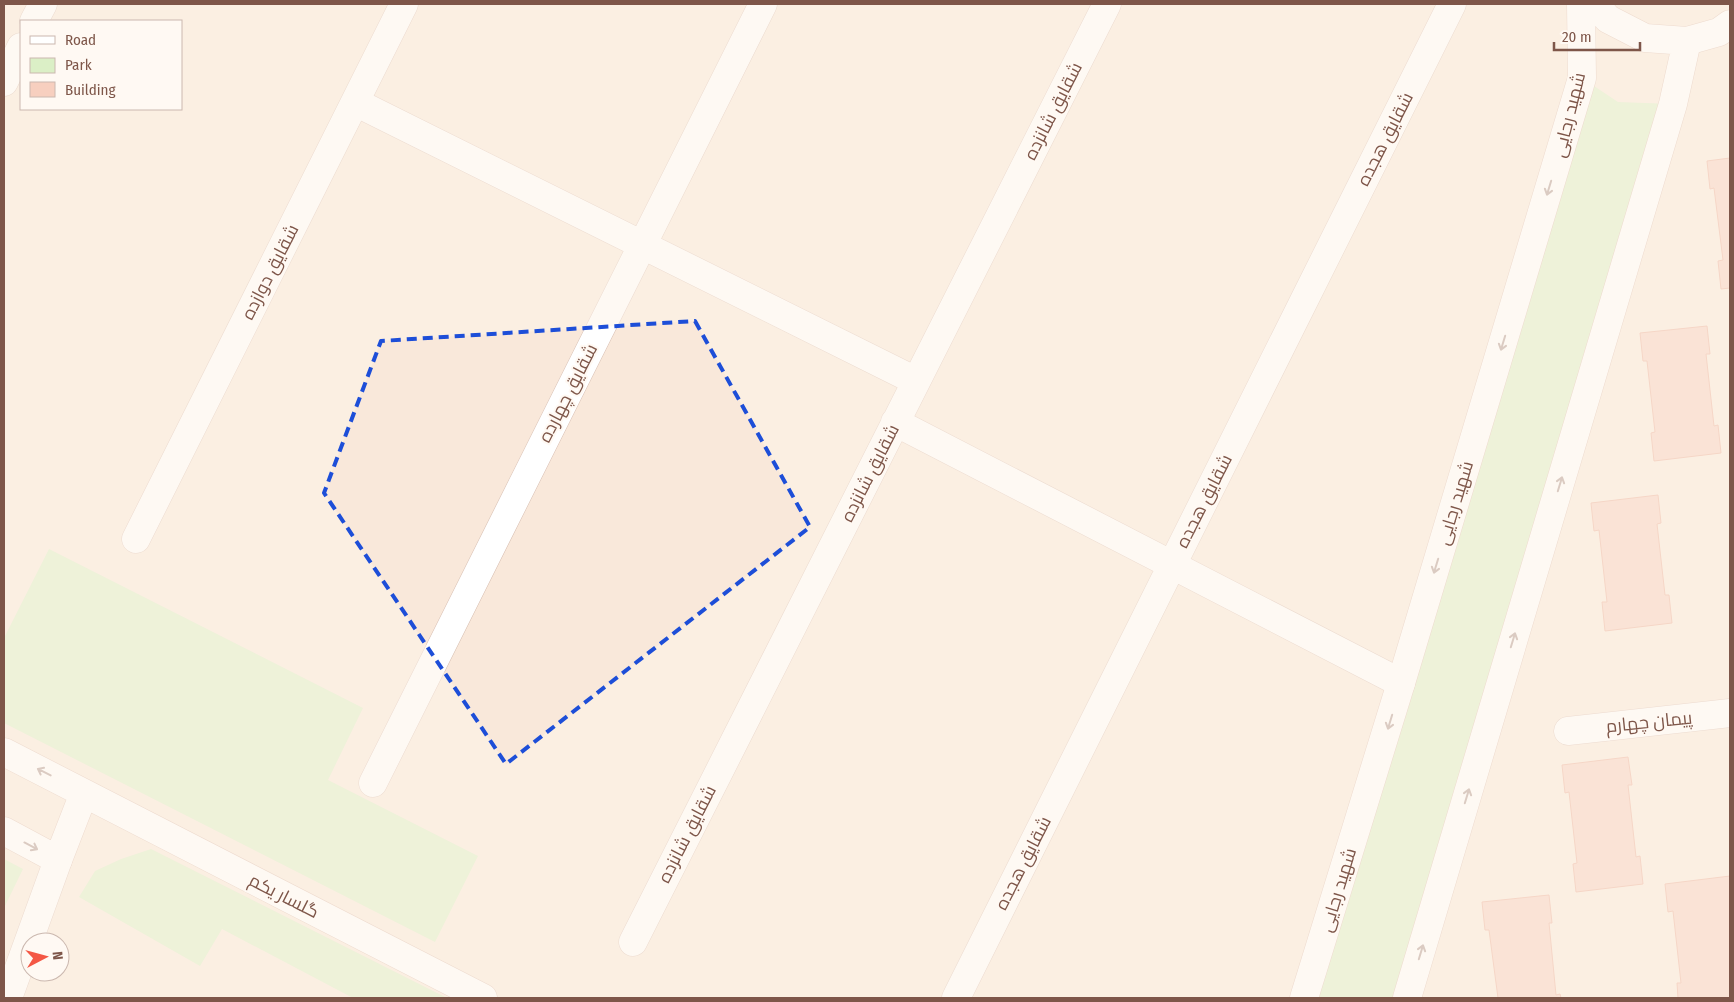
<svg xmlns="http://www.w3.org/2000/svg" width="1734" height="1002" viewBox="0 0 1734 1002" font-family="'Fira Sans Condensed',Cairo,sans-serif">
	<rect width="100%" height="100%" fill="#fef4ea"/>
	<path fill="#f9e8da" fill-rule="evenodd" d="M4 4H1730V998H4ZM21 21H181V109H21ZM30 942H60V972H30Z"/>
	<path fill="#dbefc6" d="M1582 78 1618 102 1673 104 1407 998H1304Z
		M49 549 363 708 328 780 478 856 435 942 4 723V638Z
		M151 849 447 998H353L222 929 200 966 79 897 95 871 121 859Z
		M4 859 23 869 4 908Z"/>
	<path fill="#f7cfbf" stroke="#ecb29d" d="M1730 158V288L1721 289 1718 261 1723 260 1714 188 1710 189 1707 161Z
		M1707 326 1710 354H1706L1714 426 1718 425 1721 453 1654 461 1651 433 1655 432 1647 361H1643L1640 333Z
		M1658 495 1661 523 1657 524 1665 595H1669L1672 623 1605 631 1602 602H1607L1599 530 1594 531 1591 503Z
		M1628 757 1632 785H1628L1636 857 1640 856 1643 884 1576 892 1573 864 1577 863 1569 792 1565 793 1562 765Z
		M1730 876V998H1678L1677 983H1681L1673 911 1668 912 1665 884Z
		M1549 895 1552 923H1549L1556 995 1560 994 1561 998H1498L1489 930H1485L1482 902Z"/>
	<g fill="none" stroke-linecap="round" stroke-linejoin="round">
		<g stroke="#d8bfb2" stroke-width="29">
			<path id="street" d="M34 21 43 4
				M4 82 21 47
				M355 102 916 381
				M895 422 1401 683
				M136 539 404 4
				M1568 731 1730 713
				M373 783 763 4
				M633 942 1107 4
				M8 998 58 860
				M956 998 1452 4"/>
		</g>
		<g stroke="#dbbeaf" stroke-width="29">
			<path id="secondary" d="M1595 4 1608 19 1645 38 1687 41 1719 32 1730 24
				M4 752 483 998
				M4 831 58 860 84 793
				M1304 998 1401 683 1582 78 1581 4
				M1407 998 1673 104 1687 41"/>
		</g>
		<use href="#street" stroke="#fff" stroke-width="28"/>
		<use href="#secondary" stroke="#fff" stroke-width="28"/>
	</g>
	<defs><path id="oneway-shaft" d="M-6 0H5M1.5-3L5.5 0L1.5 3" fill="none" stroke-width="1.6" stroke-linecap="round" stroke-linejoin="round" transform="scale(1.25)"/></defs>
	<g stroke="#b29a92">
		<use href="#oneway-shaft" transform="translate(1549 188) rotate(107)"/>
		<use href="#oneway-shaft" transform="translate(1503 343) rotate(107)"/>
		<use href="#oneway-shaft" transform="translate(1560 484) rotate(-73)"/>
		<use href="#oneway-shaft" transform="translate(1436 566) rotate(107)"/>
		<use href="#oneway-shaft" transform="translate(1513 640) rotate(-73)"/>
		<use href="#oneway-shaft" transform="translate(1390 722) rotate(107)"/>
		<use href="#oneway-shaft" transform="translate(44 772) rotate(-153)"/>
		<use href="#oneway-shaft" transform="translate(1467 796) rotate(-73)"/>
		<use href="#oneway-shaft" transform="translate(31 846) rotate(28)"/>
		<use href="#oneway-shaft" transform="translate(1421 952) rotate(-73)"/>
	</g>
	<path d="M0 0H1734V1002H0ZM695 321 810 527 506 764 324 493 381 341Z" fill="#fef4ea" fill-opacity=".55" fill-rule="evenodd"/>
	<path fill="none" stroke="#1d4ed8" stroke-width="4" stroke-dasharray="10 6" stroke-linejoin="round" d="M695 321 810 527 506 764 324 493 381 341Z"/>
	<g text-anchor="middle" stroke-width="4" stroke-linejoin="round" paint-order="stroke">
		<g font-size="18" fill="#7e5649" stroke="#fff9f3">
			<text transform="translate(1053 111) rotate(-63)" y="6">شقایق شانزده</text>
			<text transform="translate(1569 115) rotate(-76)" y="6">شهید رجایی</text>
			<text transform="translate(1385 139) rotate(-63)" y="6">شقایق هجده</text>
			<text transform="translate(270 272) rotate(-63)" y="6">شقایق دوازده</text>
			<text transform="translate(568 393) rotate(-63)" y="6">شقایق چهارده</text>
			<text transform="translate(870 473) rotate(-63)" y="6">شقایق شانزده</text>
			<text transform="translate(1204 501) rotate(-63)" y="6">شقایق هجده</text>
			<text transform="translate(1455 503) rotate(-73)" y="6">شهید رجایی</text>
			<text transform="translate(1649 722) rotate(-6)" y="6">پیمان چهارم</text>
			<text transform="translate(687 834) rotate(-63)" y="6">شقایق شانزده</text>
			<text transform="translate(1023 863) rotate(-63)" y="6">شقایق هجده</text>
			<text transform="translate(1338 890) rotate(-73)" y="6">شهید رجایی</text>
			<text transform="translate(284 896) rotate(27)" y="6">گلسار یکم</text>
		</g>
	</g>
	<rect width="1734" height="1002" fill="none" stroke="#7e5649" stroke-width="10"/>
	<rect x="20" y="20" width="162" height="90" fill="#fff9f3" stroke="#cbb8af"/>
	<rect x="30" y="36" width="25" height="8" fill="#ffffff" stroke="#cbb8af"/>
	<text x="65" y="45" font-size="15" fill="#7e5649">Road</text>
	<rect x="30" y="58" width="25" height="15" fill="#dbefc6" stroke="#cbb8af"/>
	<text x="65" y="70" font-size="15" fill="#7e5649">Park</text>
	<rect x="30" y="82" width="25" height="15" fill="#f7cfbf" stroke="#cbb8af"/>
	<text x="65" y="95" font-size="15" fill="#7e5649">Building</text>
	<g transform="translate(45 957) rotate(84)"><circle r="24" fill="#fff9f3" stroke="#cbb8af"/>
	<path d="M0-4L9 19L0 12L-9 19Z" fill="#f45744"/>
	<text y="-8" font-size="14" font-weight="bold" text-anchor="middle" fill="#7e5649">N</text>
	</g>
	<path d="M1554 42v8h86v-8" fill="none" stroke="#7e5649" stroke-width="2.5"/>
	<text x="1562" y="42" font-size="15" fill="#7e5649" stroke="#fff9f3" stroke-width="4" paint-order="stroke">20 m</text>
</svg>
